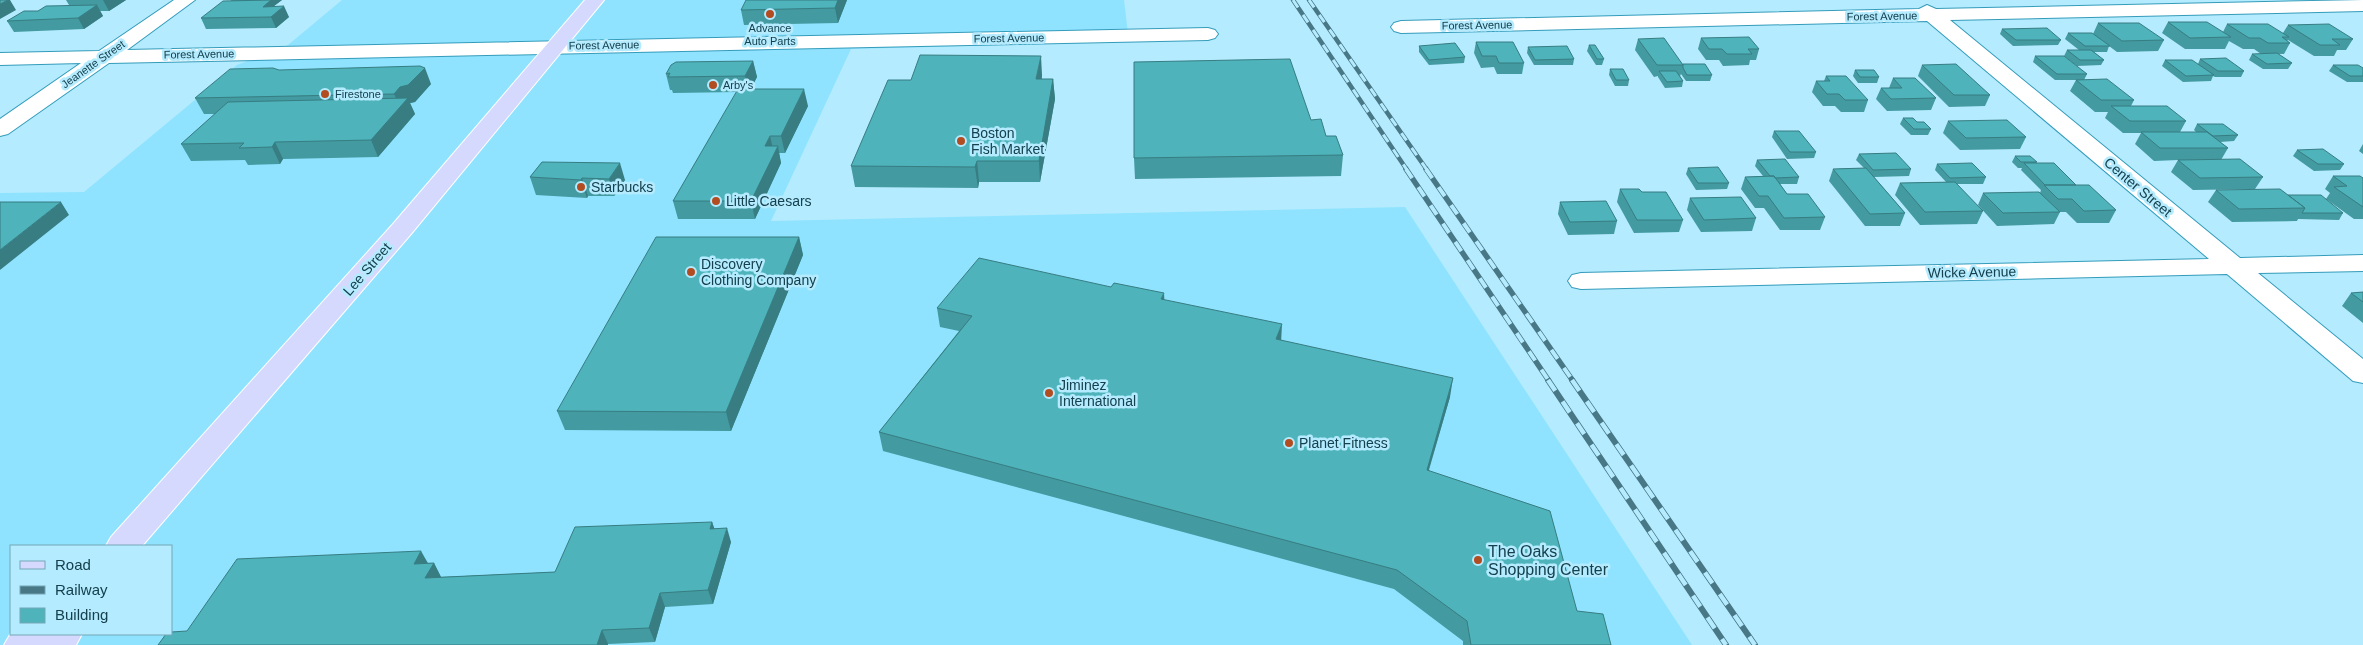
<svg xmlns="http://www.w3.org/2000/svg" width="2363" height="645" viewBox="0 0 2363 645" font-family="Arial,sans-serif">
	<rect width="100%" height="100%" fill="#b4ebfe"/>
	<path fill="#8fe3ff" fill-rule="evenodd" d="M342 0H1124L1129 42 851 49 771 221 1405 207 1692 645H0V193L84 192 237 65 288 45ZM11 546H171V634H11Z"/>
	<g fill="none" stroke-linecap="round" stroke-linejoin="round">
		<g stroke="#349cbb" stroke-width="2">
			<path id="street" d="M174 0H195L127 50 1208 28 1215 30 1218 34 1215 38 1208 40 109 63 8 134 0 136V119L81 63 0 65V53L99 51Z
				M2363 0V11L1950 20 2240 258 2363 255V271L2258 273 2363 359V383L2353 381 2227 274 1581 289 1572 287 1568 281 1572 275 1581 273 2209 259 1927 21 1401 33 1394 31 1391 27 1394 23 1401 21 1919 9 1927 5 1936 9Z"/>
		</g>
		<g stroke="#fff" stroke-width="2">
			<path id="primary" d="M585 0H604L411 234 142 546H106L111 537 393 224Z
				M11 633V634H82L76 645H4Z"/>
		</g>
		<use href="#street" fill="#fff" fill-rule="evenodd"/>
		<use href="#primary" fill="#d6d9fe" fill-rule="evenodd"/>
		<g stroke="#487786" stroke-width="4.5">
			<path id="rail-far2" d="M1293 0 1407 170
				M1309 0 1427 170"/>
		</g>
		<g stroke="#487786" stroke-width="5.5">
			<path id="rail-far1" d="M1406 169 1549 381
				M1426 169 1573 381"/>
		</g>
		<g stroke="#487786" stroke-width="6">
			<path id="rail" d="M1548 380 1726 645
				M1572 380 1755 645"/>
		</g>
		<use href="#rail-far2" stroke="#b4ebfe" stroke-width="3" stroke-dasharray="9" stroke-linecap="butt"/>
		<use href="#rail-far1" stroke="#b4ebfe" stroke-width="4" stroke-dasharray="11" stroke-linecap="butt"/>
		<use href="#rail" stroke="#b4ebfe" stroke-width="4.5" stroke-dasharray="13" stroke-linecap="butt"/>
	</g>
	<path fill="#439aa0" d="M66 0H126L109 11H100L103 16 84 29 14 32 7 21 38 11 69 5Z
		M231 0H282L274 6 289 17 276 28 206 29 201 18 231 1Z
		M847 0 838 23 744 25 741 10Z
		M2168 22 2223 32 2227 24 2283 33 2288 25 2353 39 2346 50H2337L2334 56H2314L2288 40 2287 41 2290 43 2284 54H2278L2292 63 2288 69H2263L2249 60 2252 54H2261L2254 49H2243L2229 41 2225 49H2185L2162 33Z
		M2098 23 2164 40 2158 51 2117 52 2109 46 2107 52H2094L2104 60 2101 65 2077 66 2064 56 2067 50H2079L2065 39 2068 33 2093 34Z
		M2002 29 2061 40 2058 45 2013 46 2000 34Z
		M1701 38 1759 49 1756 60H1750L1749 65 1723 66 1719 60H1706L1698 49Z
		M1638 39 1683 64 1712 75 1710 81H1686L1681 74 1680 76 1683 81 1682 87 1665 88 1658 77V76L1654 77 1635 50Z
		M1476 42 1524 63 1522 74H1497L1494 67 1481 68 1474 53Z
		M1589 45 1604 59 1602 65H1596L1587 51Z
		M1419 46 1465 57 1464 63 1429 65 1419 52Z
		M1528 47 1574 59 1573 65H1534L1527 53Z
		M2035 56 2087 74 2084 80 2134 100 2131 106 2186 121 2180 132H2196L2194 130 2197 124 2238 135 2234 141 2220 142 2228 148 2221 160 2263 177 2255 189 2193 190 2171 172 2178 160 2154 161 2135 144 2141 133H2123L2105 118 2108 112H2095L2070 91 2076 80H2055L2033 62Z
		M2200 59 2244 71 2241 77H2215L2213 76 2211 81 2183 82 2162 66 2165 60 2198 64Z
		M753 61 757 77 751 89 808 106 785 153H779L781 163 755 219H678L673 201 737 92 673 93 672 90H670L666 74Z
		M1922 65 1990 95 1985 106 1949 107 1918 76Z
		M2333 65 2363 68V82H2347L2329 71Z
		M1610 69 1629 80 1628 86H1615L1609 75Z
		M279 70 431 84 415 102 410 103 415 114 378 157 283 159 280 164 248 165 245 160 191 161 181 144 215 114H204L195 98Z
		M1855 70 1879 77 1877 83H1858L1853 76Z
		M1042 75V79H1053L1055 99 1040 182H979L978 188 855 187 851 166Z
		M1826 76 1868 100 1864 112H1841L1835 106H1823L1812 92 1816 81H1824Z
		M1893 78 1936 98 1931 110 1887 111 1876 99 1881 88H1889Z
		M1903 118 1917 122 1931 129 1928 135H1911L1900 124Z
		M1311 120 1343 155 1341 176 1135 179 1134 158Z
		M1948 121 2026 137 2020 149 1960 150 1943 133Z
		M1774 131 1816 152 1814 158 1787 159 1772 137Z
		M2363 144V154L2359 151Z
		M2297 150 2344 164 2340 170 2314 171 2293 156Z
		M1859 154 1911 169 1909 176 1874 177 1905 213 1900 226H1865L1829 181 1833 169 1864 168 1856 160Z
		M2015 156 2037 162 2036 163 2076 185 2116 210 2109 223H2077L2066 212H2060L2054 224 1997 226 1978 205 1983 193H2040L2041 190 2021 170 2022 168H2018L2012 162Z
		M1757 160 1799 177 1797 184H1780L1787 194 1825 217 1820 230H1780L1764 208H1755L1741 189 1745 177 1763 176 1755 166Z
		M542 162 625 180 614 196H588L587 198 536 195 530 177Z
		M1937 164 1986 177 1983 184H1956L1983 211 1977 224 1920 225 1895 195 1900 183 1946 182 1935 170Z
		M1688 168 1729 183 1727 189 1696 190 1686 174Z
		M2333 176 2363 178V219H2354L2326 199 2330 193 2325 189Z
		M1620 189 1642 192 1683 220 1679 232 1634 233 1617 202Z
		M2216 190 2288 195 2343 213 2339 220 2298 219 2297 221 2232 222 2208 202Z
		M1690 198 1756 218 1752 231 1701 232 1687 210Z
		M1560 202 1617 221 1614 234 1568 235 1558 214Z
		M799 237 803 255 731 431 565 430 557 411Z
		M1111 287 1164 300 1281 340 1450 397 1429 470 1577 611 1611 645H1463V641L1394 589 883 451 879 432 959 331 940 327 937 308Z
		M2363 292V323L2342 306 2351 293Z
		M712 522 714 528 731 542 713 604 665 607 655 642 608 644 187 631 427 563H434L441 577 555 572Z"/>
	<path fill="#377d82" d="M8 0H10L16 10 0 19V4Z
		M103 0H126L109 11Z
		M269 0H282L274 6 276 11 268 17 263 7Z
		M838 0H847L838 23 835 8Z
		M97 5 103 16 84 29 78 18Z
		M284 6 289 17 276 28 271 17Z
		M1041 56 1042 75 1038 99 1036 79Z
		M753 61 757 77 749 92 745 76Z
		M425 68 431 84 415 102 410 103 415 114 378 157 371 140 400 107 394 94 400 87Z
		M1053 79 1055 99 1040 182 1039 161Z
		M804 89 808 106 785 153 781 136Z
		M770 136 774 153 765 146Z
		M275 142 283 159 280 164 272 147Z
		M778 146 781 163 755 219 751 201Z
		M977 161 979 182 978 188 975 167Z
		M620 163 625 180 614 196 609 179Z
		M582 178 588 196 587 198 581 180Z
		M61 202 69 215 0 270V250Z
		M799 237 803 255 731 431 726 412Z
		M1164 293 1165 312 1161 299Z
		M1282 324 1281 343 1276 339Z
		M1453 378 1450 397 1423 489 1427 470Z
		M712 522 717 536 710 529Z
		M727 528 731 542 713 604 708 590Z
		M421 551 429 565 414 564Z
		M434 563 441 577 432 592 425 578Z
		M660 593 665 607 655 642 649 628Z
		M602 630 608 644V645H597Z"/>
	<path fill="#4eb3ba" stroke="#377d82" d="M0 0H8L0 4Z
		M271 0 263 7 284 6 271 17 201 18 223 1Z
		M746 0H838L835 8 741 10Z
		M97 5 78 18 7 21 24 11H38L46 6Z
		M2168 22H2207L2231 37 2190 38Z
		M2098 23H2139L2164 40 2122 41Z
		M2227 24H2268L2289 37H2282L2290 43H2268L2260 38H2249Z
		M2329 24 2353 39H2332L2340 45H2320L2288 25Z
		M2047 28 2061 40H2016L2002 29Z
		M2068 33H2092L2110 46H2085Z
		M1749 37 1759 49H1748L1752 54H1727L1722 49H1709L1701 38Z
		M1664 38 1683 65H1657L1638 39Z
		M1476 42H1513L1524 63H1499L1496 56H1482Z
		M1455 43 1465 57 1429 60 1419 46Z
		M1589 45H1595L1604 59H1597Z
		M1567 46 1574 59 1535 60 1528 47Z
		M2067 50H2091L2104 60H2080Z
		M2277 53 2292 63 2267 64 2252 54Z
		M920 55 1041 56 1036 79H1053L1039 161H977L975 167 851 166 888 80H911Z
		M2035 56H2064L2087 74H2057Z
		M2226 58 2244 71H2218L2200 59Z
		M1290 59 1311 120 1321 119 1326 136H1336L1343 155 1134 158V62Z
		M2165 60H2192L2214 75 2186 76Z
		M753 61 745 76 668 77 670 73 666 74 671 65 676 62Z
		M1683 64H1705L1712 75H1687L1683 68Z
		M1956 64 1990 95H1954L1922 65Z
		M2333 65H2358L2363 68V76H2350Z
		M420 66 425 68 408 85 400 87 394 94 195 98 230 69 273 68 279 70Z
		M1610 69H1623L1629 80H1616Z
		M1855 70H1874L1879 77H1860Z
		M1659 71H1676L1683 81 1667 82Z
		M1826 76H1846L1868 100H1845L1839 94H1827L1816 81H1830Z
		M1893 78H1915L1936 98 1891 99 1881 88H1902Z
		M2107 79 2134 100H2101L2076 80Z
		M738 89H804L781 136H770L765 146H778L751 201H673Z
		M408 98 371 140 275 142 272 147 239 148 244 143 181 144 228 102Z
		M2111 106H2167L2186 121H2130Z
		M1903 118H1913L1917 122H1924L1931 129H1914Z
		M2007 120 2026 137 1966 138 1948 121Z
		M2197 124H2223L2238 135 2213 136Z
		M1774 131H1799L1816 152H1790Z
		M2141 132H2207L2228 148H2160Z
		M2323 149 2344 164H2318L2297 150Z
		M1896 153 1911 169 1873 170 1859 154Z
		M2015 156H2030L2037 162H2021Z
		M1785 159 1799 177 1775 178 1774 176H1770L1757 160Z
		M2240 159 2263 177 2200 178 2178 160Z
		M542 162 620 163 609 179 582 178 581 180 530 177Z
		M1972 163 1986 177 1950 178 1937 164Z
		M2024 163H2054L2076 185H2045Z
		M1718 167 1729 183H1698L1688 168Z
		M1866 168 1905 213 1870 214 1833 169Z
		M1774 176 1787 194H1808L1825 217 1784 218 1768 196H1759L1745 177Z
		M2333 176H2360L2363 178V207L2334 187 2347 186Z
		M1955 182 1983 211 1925 212 1900 183Z
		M2044 185H2089L2116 210 2084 211 2072 199H2058Z
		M1620 189H1639L1642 192H1666L1683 220H1637Z
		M2280 189 2305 208 2239 209 2216 190Z
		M2039 192 2060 212 2003 213 1983 193Z
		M2288 195H2321L2343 213H2302L2305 208Z
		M1741 197 1756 218 1704 220 1690 198Z
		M1606 201 1617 221 1570 222 1560 202Z
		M0 202H61L0 250Z
		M656 237H799L726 412 557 411Z
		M979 258 1111 287 1114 283 1164 293 1161 299 1282 324 1276 339 1453 378 1427 470 1550 511 1577 611 1603 614 1611 645H1471L1467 621 1397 570 879 432 972 316 937 308Z
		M2363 292V302L2351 293Z
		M712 522 710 529 727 528 708 590 660 593 649 628 602 630 597 645H158L166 634H171V632L187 631 237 559 421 551 414 564 434 563 425 578 555 572 575 527Z"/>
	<g fill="#b24c21" stroke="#b4ebfe" stroke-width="2">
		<circle cx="770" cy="14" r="5"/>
		<circle cx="713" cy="85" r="5"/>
		<circle cx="325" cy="94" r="5"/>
		<circle cx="961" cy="141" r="5"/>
		<circle cx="581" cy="187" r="5"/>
		<circle cx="716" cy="201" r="5"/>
		<circle cx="691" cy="272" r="5"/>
		<circle cx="1049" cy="393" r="5"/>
		<circle cx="1289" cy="443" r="5"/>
		<circle cx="1478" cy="560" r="5"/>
	</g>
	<g text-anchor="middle" stroke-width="5" stroke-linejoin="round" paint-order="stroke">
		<g font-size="11" fill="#15404d" stroke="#b4ebfe">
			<text transform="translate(1882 16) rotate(-1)" y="4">Forest Avenue</text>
			<text transform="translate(1477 25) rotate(-1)" y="4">Forest Avenue</text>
			<text transform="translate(1009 38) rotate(-1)" y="4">Forest Avenue</text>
			<text transform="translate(604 45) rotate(-1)" y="4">Forest Avenue</text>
			<text transform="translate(199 54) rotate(-1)" y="4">Forest Avenue</text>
			<text transform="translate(93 64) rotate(-35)" y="4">Jeanette Street</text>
		</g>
		<g font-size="11" fill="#15404d" stroke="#b4ebfe" text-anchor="start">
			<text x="770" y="32" text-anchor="middle">Advance<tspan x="770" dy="13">Auto Parts</tspan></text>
			<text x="723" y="89">Arby's</text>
			<text x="335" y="98">Firestone</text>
		</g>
		<g font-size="14" fill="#15404d" stroke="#b4ebfe" text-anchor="start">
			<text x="971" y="138">Boston<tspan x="971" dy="16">Fish Market</tspan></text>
			<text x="591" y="192">Starbucks</text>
			<text x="726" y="206">Little Caesars</text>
			<text x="701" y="269">Discovery<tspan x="701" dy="16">Clothing Company</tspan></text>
			<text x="1059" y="390">Jiminez<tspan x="1059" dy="16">International</tspan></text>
			<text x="1299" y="448">Planet Fitness</text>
		</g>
		<g font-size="14" fill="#15404d" stroke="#b4ebfe">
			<text transform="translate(2138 187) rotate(40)" y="5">Center Street</text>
			<text transform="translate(367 269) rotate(-49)" y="5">Lee Street</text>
			<text transform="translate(1972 272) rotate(-1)" y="5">Wicke Avenue</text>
		</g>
		<g font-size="16" fill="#15404d" stroke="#b4ebfe" text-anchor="start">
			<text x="1488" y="557">The Oaks<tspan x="1488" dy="18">Shopping Center</tspan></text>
		</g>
	</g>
	<rect x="10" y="545" width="162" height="90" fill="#b4ebfe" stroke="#74a7b7"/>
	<rect x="20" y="561" width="25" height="8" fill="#d6d9fe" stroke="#74a7b7"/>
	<text x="55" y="570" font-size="15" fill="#15404d">Road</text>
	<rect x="20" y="586" width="25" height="8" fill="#487786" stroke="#74a7b7"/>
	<text x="55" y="595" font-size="15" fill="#15404d">Railway</text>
	<rect x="20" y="608" width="25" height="15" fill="#4eb3ba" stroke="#74a7b7"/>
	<text x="55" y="620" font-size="15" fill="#15404d">Building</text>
</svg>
